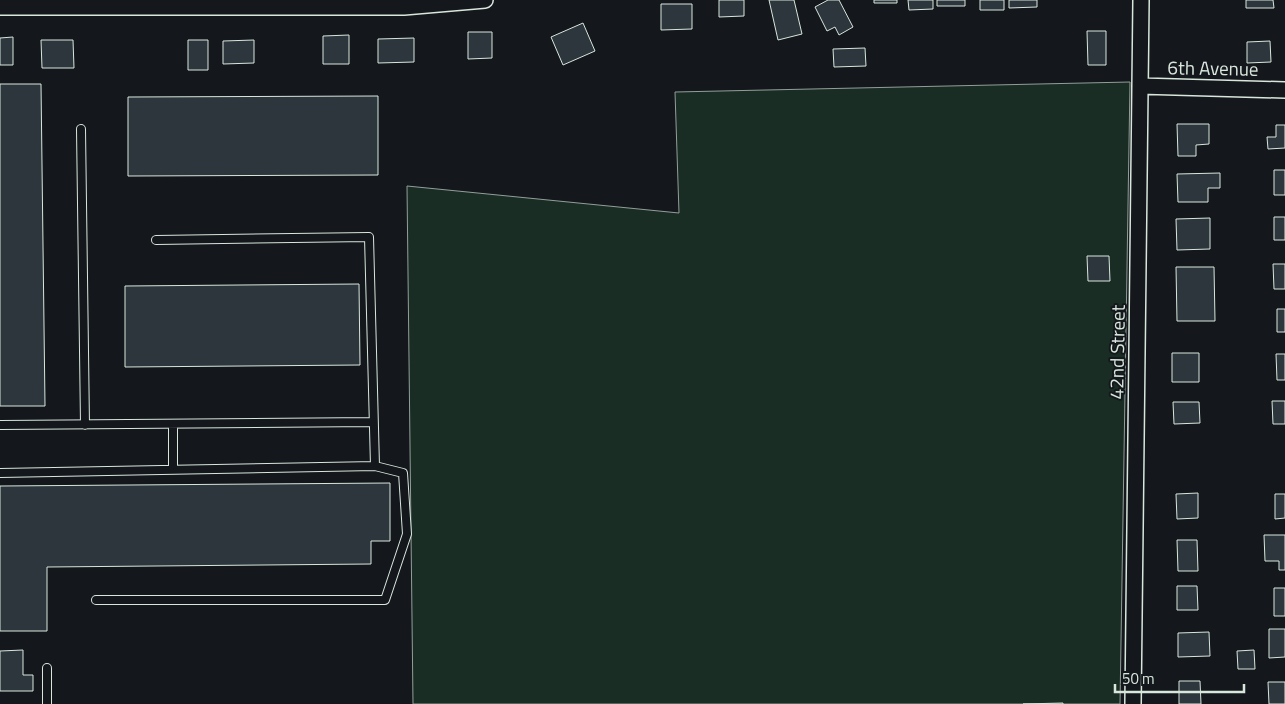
<svg xmlns="http://www.w3.org/2000/svg" width="1285" height="704" viewBox="0 0 1285 704" font-family="'Titillium Web',sans-serif">
	<rect width="100%" height="100%" fill="#14181c"/>
	<path fill="#1a2d24" stroke="#939e99" d="M1130 82 1120 704H413L407 186 679 213 675 92Z"/>
	<path fill="#2c363c" stroke="#d8e6dc" d="M719 0H744V16L719 17Z
		M769 0H794L802 34 778 40Z
		M828 0H839L853 27 839 35 835 27 827 31 815 7Z
		M874 0H897V3H874Z
		M908 0H933V9L909 10Z
		M937 0H965V6H937Z
		M980 0H1004V10H980Z
		M1009 0H1037V7L1009 8Z
		M1246 0H1273L1274 8H1246Z
		M661 4H692V29L661 30Z
		M583 23 595 51 563 65 551 37Z
		M1087 31H1106V65H1088Z
		M468 32H492V58L468 59Z
		M349 35V64H323V36Z
		M13 37V65H0V38Z
		M414 38V62L378 63V39Z
		M41 40H73L74 68H42Z
		M188 40H208V70H188Z
		M254 40V63L223 64V41Z
		M1270 41 1271 62 1247 63V42Z
		M865 48 866 66 834 67 833 49Z
		M0 84H41L45 406H0Z
		M378 96V175L128 176V97Z
		M1177 124H1209V144L1196 145V156H1178Z
		M1276 125H1285V148L1268 149 1267 137H1276Z
		M1274 170H1285V195H1274Z
		M1220 173V188H1208V202H1178L1177 174Z
		M1274 217H1285V240H1274Z
		M1210 218V249L1177 250 1176 219Z
		M1087 256H1109L1110 281H1088Z
		M1273 264H1285V289H1274Z
		M1176 267H1214L1215 321H1177Z
		M359 284 360 365 125 367V286Z
		M1277 309H1285V332H1277Z
		M1172 353H1199V382H1172Z
		M1276 354H1285V380H1277Z
		M1272 401H1285V424H1273Z
		M1173 402H1199L1200 423 1174 424Z
		M390 483V541H371V564L47 567V631H0V486Z
		M1198 493V518L1177 519 1176 494Z
		M1275 494H1285V518L1275 519Z
		M1264 535H1285V570H1279V561H1265Z
		M1177 540H1197L1198 571H1178Z
		M1177 586H1197L1198 610H1177Z
		M1274 588H1285V616H1274Z
		M1269 629H1285V657L1269 658Z
		M1209 632 1210 656 1178 657V633Z
		M23 650V675H33V691H0V651Z
		M1254 650 1255 669H1238L1237 651Z
		M1179 681H1200L1201 704H1179Z
		M1268 682H1285V704H1269Z
		M1063 703V704H1023Z"/>
	<g fill="none" stroke-linecap="round" stroke-linejoin="round">
		<g stroke="#d8e6dc" stroke-width="10">
			<path id="lane" d="M81 129 85 425
				M173 424V469
				M0 425 373 422
				M0 473 375 466 369 237 156 240
				M96 600H385L407 534 403 473 375 466
				M47 704V668"/>
		</g>
		<g stroke="#d8e6dc" stroke-width="18">
			<path id="street" d="M0 7H404L485 0
				M1140 86 1285 90
				M1133 704 1141 0"/>
		</g>
		<use href="#lane" stroke="#14181c" stroke-width="8"/>
		<use href="#street" stroke="#14181c" stroke-width="15"/>
	</g>
	<g text-anchor="middle" stroke-width="4" stroke-linejoin="round" paint-order="stroke">
		<g font-size="19" fill="#d8e6dc" stroke="#14181c">
			<text transform="translate(1213 68) rotate(1)" y="7">6th Avenue</text>
			<text transform="translate(1117 352) rotate(-89)" y="7">42nd Street</text>
		</g>
	</g>
	<path d="M1115 684v8h129v-8" fill="none" stroke="#d8e6dc" stroke-width="2.5"/>
	<text x="1122" y="684" font-size="15" fill="#d8e6dc" stroke="#14181c" stroke-width="4" paint-order="stroke">50 m</text>
</svg>
